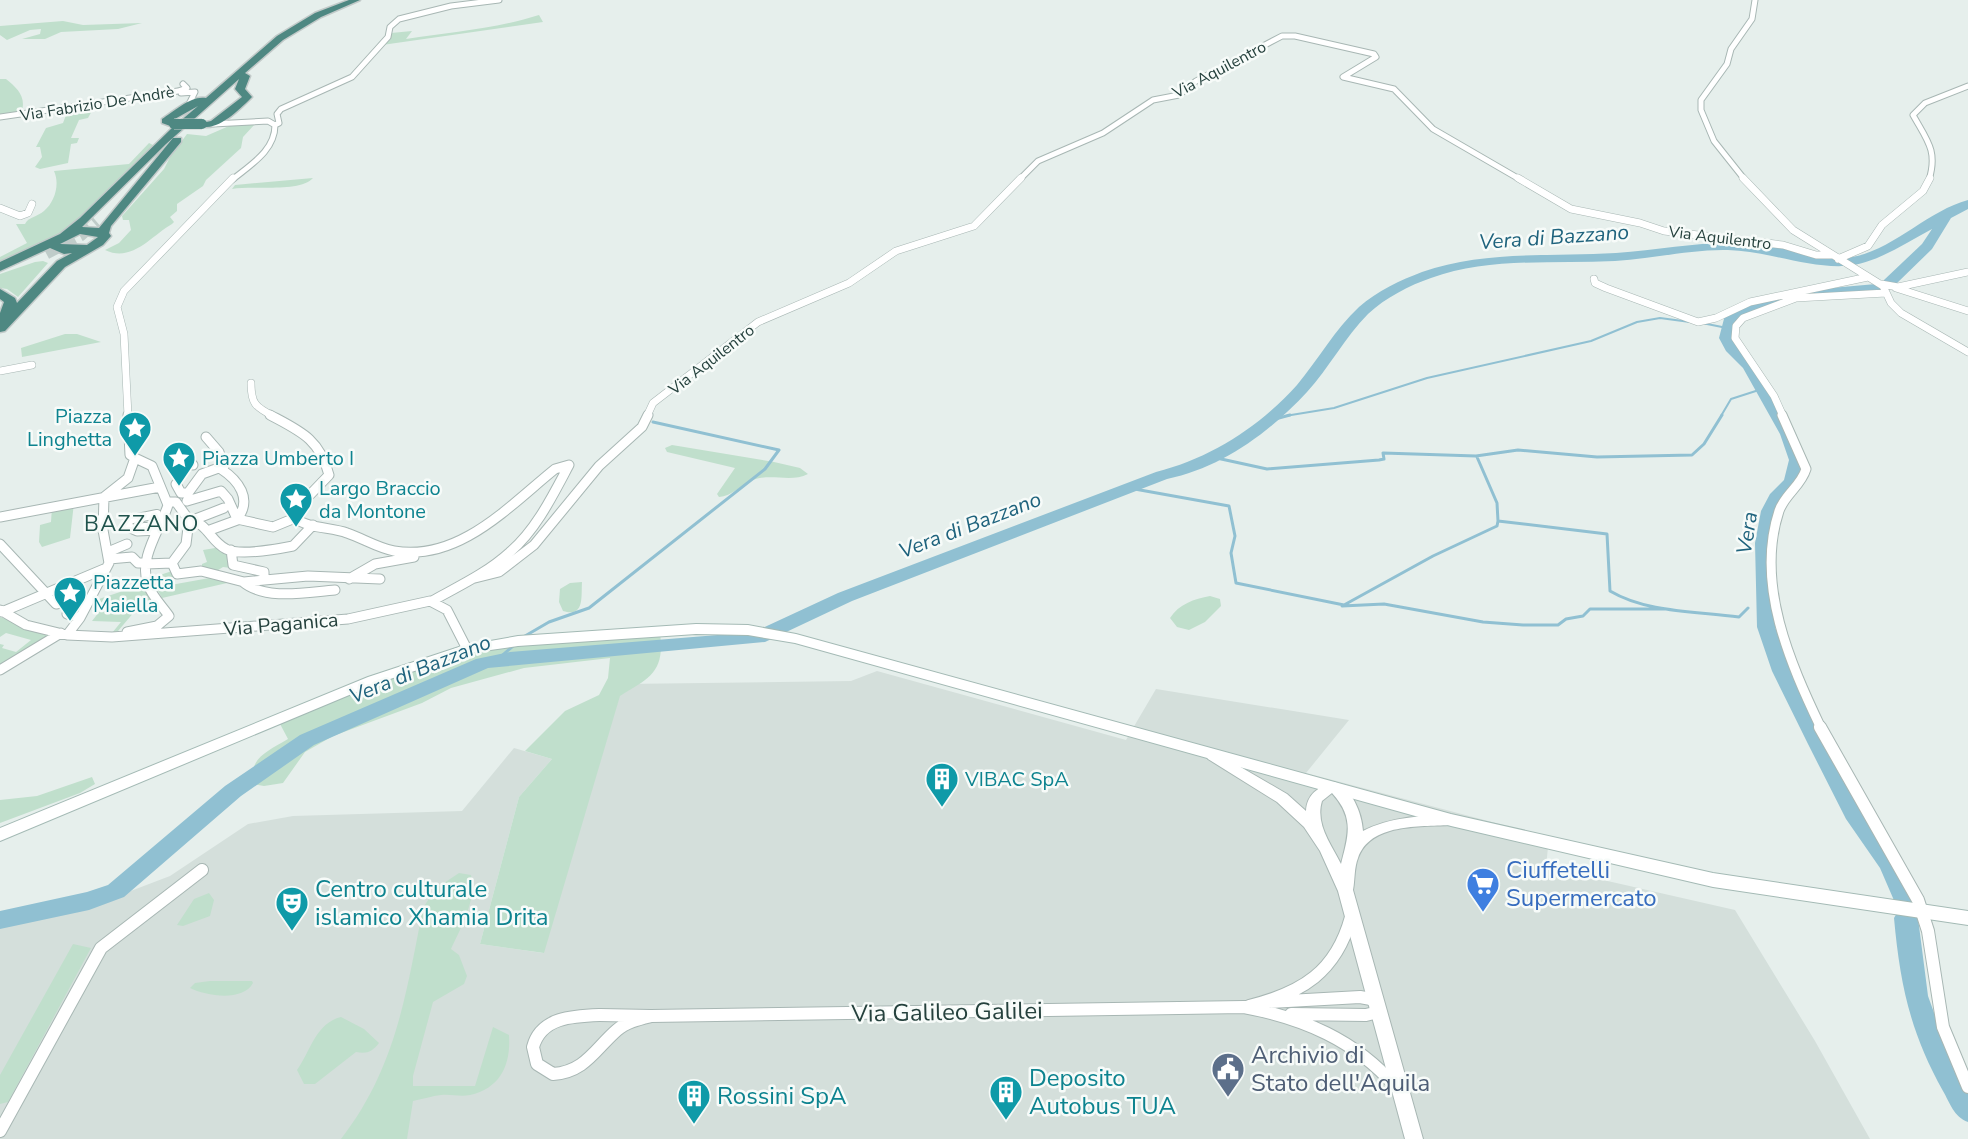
<svg xmlns="http://www.w3.org/2000/svg" width="1968" height="1139" viewBox="0 0 1968 1139" font-family="'Nunito Sans',sans-serif">
	<rect width="100%" height="100%" fill="#e6efec"/>
	<path fill="#d4dfdb" d="M877 671 1126 740 1156 689 1349 720 1306 773 1549 837 1546 867 1735 910 1815 1041 1870 1139H0V925L94 905 170 876 248 824 293 816 462 811 514 748 552 759 519 797 480 944 543 953 623 684 851 681Z"/>
	<path fill="#c0dfcc" d="M539 15 543 22 382 45 391 33 412 31 406 39C451 32 495 29 539 15Z
		M63 21 83 25 142 23 118 29 61 32 45 39H22L40 34 41 29 30 30 7 40 0 35V26Z
		M0 79H6C17 88 26 96 22 111L0 114Z
		M94 107 88 118 79 120 71 138H79L77 143 71 144 68 163 40 169 35 167 42 157 40 147H36L46 128 63 123 68 110Z
		M255 124 243 137 241 148 206 180 203 186 177 204V211L170 217 174 222 172 224C151 236 132 263 105 250L119 243 131 230 129 220H123L122 216 164 169 170 157 187 134 206 136 229 126Z
		M149 143 155 146 71 229 0 263V257L27 243 16 224H25C28 217 37 217 44 211 55 202 60 184 54 171L129 164Z
		M313 178C300 193 252 185 232 189L235 185Z
		M43 261 48 263 18 297 7 289 0 288V274L35 262Z
		M65 334H77L101 342 22 357 21 348Z
		M672 445 774 462 800 468 808 474C791 483 771 473 753 480 741 485 732 496 719 497L717 494 735 468 667 452 665 448Z
		M74 503 70 538 42 547 39 542 40 525 51 522 52 507Z
		M221 547 238 569 223 567 215 572 202 568V564L207 562 203 550Z
		M172 571 173 577 162 579 165 586 215 577 227 580V583L162 598 151 578Z
		M582 582C581 596 585 618 563 611L559 602 560 589 570 583Z
		M144 584 153 599 127 606 128 613 135 611 118 631 112 633 121 622 92 621 103 607 92 606 96 600Z
		M1210 596 1220 599 1221 606 1205 622 1189 630 1177 627 1170 618C1179 604 1194 599 1210 596Z
		M0 617 52 636 0 668V644L4 645 2 648 16 652 31 640 6 633 0 637Z
		M660 633C665 672 650 678 620 696L544 953 480 944 519 797 552 759 525 751 565 711 599 695 608 678 610 658 524 668 451 688 422 703 333 736 305 752 283 783 264 786 253 784C248 758 268 751 288 739L279 722 397 674 471 650Z
		M92 777 95 784 80 793 0 823V800L37 796Z
		M459 873 471 875C477 900 461 927 451 949L459 955 467 976 464 984 433 1002 413 1076V1086H475L493 1027 509 1035C511 1064 501 1088 470 1095 460 1097 451 1094 441 1095 432 1096 423 1099 413 1101L407 1139H341C396 1068 406 994 423 908L435 889Z
		M209 893 214 900 210 916 183 926 177 925 194 899Z
		M73 944 91 948 8 1102 0 1104V1075Z
		M210 981H252L253 983C243 1002 206 996 190 988L195 983Z
		M341 1017 364 1029 379 1043C372 1052 367 1054 356 1052L315 1084H304L297 1070C311 1050 316 1023 341 1017Z"/>
	<g fill="none" stroke-linecap="round" stroke-linejoin="round">
		<path stroke="#90c0d2" stroke-width="2" d="M1702 323 1727 328
			M1285 416 1334 408 1427 378 1591 341 1637 322 1660 318 1690 322
			M1721 416 1731 399 1762 389"/>
		<path stroke="#90c0d2" stroke-width="3" d="M1268 421 1290 415
			M1212 457 1267 469 1379 460 1384 459 1383 453 1476 456 1518 450 1597 457 1692 455 1704 444 1722 415
			M1477 457 1497 503 1498 521 1607 534 1610 591C1647 613 1697 611 1739 617L1748 608
			M1129 488 1229 506 1235 536 1231 553 1236 583 1344 605 1433 556 1497 526 1498 521
			M1342 606 1384 604 1483 622 1523 625H1558L1566 619 1583 616 1590 609H1665
			M525 636 549 622 589 608 765 469 779 450 653 422
			M497 660 513 646"/>
		<path fill="#90c0d2" fill-rule="evenodd" d="M1968 200V209L1951 218 1932 249 1894 286H1884V280L1922 244 1932 229C1905 243 1876 264 1845 266 1806 268 1767 251 1728 250 1691 249 1653 259 1615 261 1555 264 1489 257 1431 278 1410 285 1385 298 1368 314 1345 337 1329 368 1307 392 1269 433 1221 468 1167 479L852 601 765 642 488 668 314 745 241 796 124 897 89 910 0 929V911L87 892 108 885 225 786 300 735 476 659 510 652 754 632 838 593 1156 472C1211 458 1259 427 1297 385 1318 360 1335 329 1359 307 1377 291 1401 280 1422 272 1484 250 1552 257 1616 253 1661 250 1706 240 1752 243 1783 245 1814 261 1845 258 1890 254 1926 211 1968 200Z
			M1876 284 1883 288 1881 291C1860 296 1841 294 1821 295 1791 297 1762 305 1737 320L1733 338 1756 366 1796 434 1805 460 1800 481 1784 500 1779 511 1773 543 1775 627 1792 671 1828 744 1863 809 1898 859 1916 899 1912 905 1904 908 1896 905 1880 868 1846 819 1808 744 1772 671 1757 627 1755 543 1761 511 1770 494 1784 480 1789 460 1780 434 1743 368 1726 351 1719 338 1725 315 1757 300 1786 292Z
			M1906 909 1914 911 1918 918 1928 996 1946 1046 1968 1086V1122C1954 1117 1950 1103 1943 1091 1910 1032 1900 984 1894 918L1898 911Z"/>
		<path stroke="#bfccc9" stroke-width="13" stroke-dasharray="13 6" stroke-linecap="butt" d="M46 253 80 235 96 221"/>
		<g stroke="#a8b7b4" stroke-width="10">
			<path id="pedestrian" d="M128 520 157 514 152 527H144"/>
		</g>
		<g stroke="#a8b7b4" stroke-width="7">
			<path id="minor-far3" d="M181 93 195 92 190 102
				M0 117 178 91 187 88 183 84
				M213 124 268 121 275 125
				M232 180C250 165 275 151 275 125L279 123 277 114 281 109 352 77 388 37 390 27 399 19 451 6 499 0
				M1019 180 1038 161 1103 133 1153 100 1179 95 1196 81 1282 36H1295L1374 54 1376 57 1343 77 1394 89 1433 129 1521 180
				M1745 180 1714 141 1701 110V100L1727 64 1731 49 1752 19 1755 0
				M1929 180C1938 151 1927 140 1913 115L1925 103 1968 86"/>
		</g>
		<g stroke="#a8b7b4" stroke-width="8">
			<path id="minor-far2" d="M1518 178 1571 209 1640 223 1664 231 1783 245 1816 255H1831
				M1743 178 1793 230 1883 286 1891 303 1901 313 1968 352
				M0 208 20 216 28 213 32 204
				M1838 259 1868 246 1882 225 1923 191 1930 178
				M1594 279 1595 283 1606 288 1698 322 1716 318 1750 302 1868 277
				M1881 284 1898 287 1968 272
				M1896 288 1968 311
				M0 371 32 365
				M251 383C251 403 255 407 273 416
				M128 416 124 334 117 307 124 291 233 178
				M647 416 653 403 758 322 849 283 896 251 974 226 1021 178
				M1783 416 1774 396 1735 338 1736 326 1743 318 1796 298 1886 293"/>
		</g>
		<g stroke="#a8b7b4" stroke-width="11">
			<path id="minor-far1" d="M128 415 130 455 135 458
				M270 415C300 431 320 439 329 475L301 504 295 518
				M1782 415 1806 469C1801 486 1785 494 1779 511 1755 584 1790 663 1821 728
				M181 453 193 465
				M221 469C238 480 253 499 237 519
				M202 474 224 466 219 452 206 437
				M176 484 181 493H188L202 474
				M187 501 221 491 228 499 237 519 273 527 295 518
				M167 502H176L189 520
				M0 517 160 487
				M295 518C309 529 331 527 347 533 362 538 378 548 394 551 459 562 509 506 555 469L569 465C553 495 536 530 510 552 487 573 459 586 432 601
				M128 520V527L137 531 158 530
				M189 520C208 523 210 541 226 549 239 556 278 549 293 546L313 525
				M193 520 224 508
				M210 530 240 519
				M0 544 56 604 66 602 75 592 73 582
				M231 550 233 565 264 572V579
				M108 552 127 544
				M109 559 132 557 138 563H146
				M172 563 177 574 201 571 244 582 308 576 380 579
				M172 563 186 544 189 520
				M146 564 172 563
				M475 578 499 572 534 545 599 466 642 427 648 415
				M349 579 375 564 414 557
				M243 582C266 601 308 592 335 590
				M0 610 26 625 67 635 80 618 67 614
				M2 612 104 569
				M80 618 109 563 103 530 104 497 128 478 135 458
				M127 632 157 626 169 616C162 606 152 596 148 585 138 558 160 530 168 505L152 466 135 458
				M67 635 112 637 348 619 430 601 447 610 467 649
				M0 670 61 633"/>
		</g>
		<g stroke="#a8b7b4" stroke-width="14">
			<path id="minor" d="M1820 727 1918 900 1928 931 1943 1027 1968 1087
				M1268 1002 1360 997 1371 999 1377 1005 1374 1013 1366 1015 1291 1014
				M1249 1006C1302 993 1336 972 1351 917
				M600 1015 651 1016C639 1019 626 1022 617 1030 595 1049 585 1072 553 1074L537 1064 533 1047C541 1017 573 1016 600 1015Z
				M651 1016 1244 1007C1303 1018 1355 1040 1395 1086
				M0 1131 101 948 202 870"/>
		</g>
		<g stroke="#a8b7b4" stroke-width="2">
			<path id="tertiary" d="M1213 751 1287 794 1306 811C1307 794 1318 787 1334 782 1352 787 1362 814 1363 831 1390 817 1419 816 1449 815L1454 816 1456 820 1454 824 1449 825C1420 827 1370 823 1358 858 1354 868 1355 879 1353 890L1423 1139H1405L1338 891 1320 851 1304 827 1277 802 1208 759 1206 756 1208 753ZM1332 793C1355 818 1348 836 1341 864 1331 844 1315 824 1322 801Z"/>
		</g>
		<g stroke="#a4bab5" stroke-width="2">
			<path id="secondary" d="M696 624 748 625 796 634 1451 814 1713 873 1968 911V925L1713 887 1451 826 795 643 748 635 696 634 518 646 469 653 378 683 0 841V828L368 677 462 646 518 636Z"/>
		</g>
		<g stroke="#c2cac9" stroke-width="3">
			<path id="trunk" d="M349 0H360L321 17 283 40 245 73 250 76 245 89 252 97C240 109 214 136 197 124L211 121 242 97 235 89 239 79 166 144 82 227 99 228 173 138H181V142L111 226 109 233 111 236 103 245 65 267 5 331 0 332V313L4 302 0 299V289L15 298 17 303 57 261 72 253 64 254 50 248 0 271V262L60 234 80 218 173 127 162 123V119C174 111 192 95 206 98L277 36 315 13ZM198 106 178 123 173 120ZM80 234 98 237 87 245 60 244Z"/>
		</g>
		<use href="#pedestrian" stroke="#fff" stroke-width="8"/>
		<use href="#minor-far3" stroke="#fff" stroke-width="5"/>
		<use href="#minor-far2" stroke="#fff" stroke-width="7"/>
		<use href="#minor-far1" stroke="#fff" stroke-width="9"/>
		<use href="#minor" stroke="#fff" stroke-width="12"/>
		<use href="#tertiary" fill="#fff" fill-rule="evenodd"/>
		<use href="#secondary" fill="#fff" fill-rule="evenodd"/>
		<use href="#trunk" fill="#4e8882" fill-rule="evenodd"/>
		<g stroke="#c2cac9" stroke-width="11" stroke-linecap="butt">
			<path id="trunk-bridge" d="M174 124H202"/>
		</g>
		<use href="#trunk-bridge" stroke="#4e8882" stroke-width="10"/>
	</g>
	<defs>
		<g id="sight-pin" transform="scale(1.725)"><path d="M0 17L-7.5 6A9.5 9.5 0 1 1 7.5 6Z" fill="#0f9aa8" stroke="#f7fbf9"/><path d="M0-6L1.8-2.2L6-1.7L2.9 1.2L3.7 5.4L0 3.3L-3.7 5.4L-2.9 1.2L-6-1.7L-1.8-2.2Z" fill="#fff"/></g>
		<g id="building-pin" transform="scale(1.725)"><path d="M0 17L-7.5 6A9.5 9.5 0 1 1 7.5 6Z" fill="#0f9aa8" stroke="#f7fbf9"/><path d="M-4-6H4V6H1V3H-1V6H-4ZM-2.5-4.3h1.7v1.8h-1.7ZM.8-4.3h1.7v1.8H.8ZM-2.5-1h1.7V.8h-1.7ZM.8-1h1.7V.8H.8Z" fill="#fff"/></g>
		<g id="supermarket-pin" transform="scale(1.725)"><path d="M0 17L-7.5 6A9.5 9.5 0 1 1 7.5 6Z" fill="#3f7fe0" stroke="#f7fbf9"/><path d="M-6-5.5h2.5l.6 2H6L4.5 2H-2.5L-4.4-4H-6ZM-1.5 3.2a1.3 1.3 0 1 0 .1 0ZM3 3.2a1.3 1.3 0 1 0 .1 0Z" fill="#fff"/></g>
		<g id="theatre-pin" transform="scale(1.725)"><path d="M0 17L-7.5 6A9.5 9.5 0 1 1 7.5 6Z" fill="#0f9aa8" stroke="#f7fbf9"/><path d="M-5-5.5Q0-4 5-5.5V0Q5 5 0 6Q-5 5-5 0ZM-3.3-2.5H-1v1.5H-3.3ZM1-2.5H3.3v1.5H1ZM-2.8 1Q0 5.5 2.8 1Z" fill="#fff"/></g>
		<g id="civic-pin" transform="scale(1.725)"><path d="M0 17L-7.5 6A9.5 9.5 0 1 1 7.5 6Z" fill="#5c6f8a" stroke="#f7fbf9"/><path d="M-.6-6.5H3V-4.5H.6V-3L4-1V1h2V6H-6V1h2V-1L-.6-3ZM-1.2 2.5V6h2.4V2.5Z" fill="#fff"/></g>
	</defs>
	<g fill-rule="evenodd">
		<use href="#sight-pin" x="135" y="428"/>
		<use href="#sight-pin" x="179" y="458"/>
		<use href="#sight-pin" x="296" y="499"/>
		<use href="#sight-pin" x="70" y="593"/>
		<use href="#building-pin" x="942" y="779"/>
		<use href="#supermarket-pin" x="1483" y="884"/>
		<use href="#theatre-pin" x="292" y="903"/>
		<use href="#civic-pin" x="1228" y="1069"/>
		<use href="#building-pin" x="1006" y="1092"/>
		<use href="#building-pin" x="694" y="1096"/>
	</g>
	<g text-anchor="middle" stroke-width="5" stroke-linejoin="round" paint-order="stroke">
		<g font-size="16" fill="#25413d" stroke="#f7fbf9">
			<text transform="translate(1219 69) rotate(-28)" y="6">Via Aquilentro</text>
			<text transform="translate(97 103) rotate(-9)" y="6">Via Fabrizio De Andrè</text>
			<text transform="translate(1720 237) rotate(7)" y="6">Via Aquilentro</text>
			<text transform="translate(711 359) rotate(-38)" y="6">Via Aquilentro</text>
		</g>
		<g font-size="20" fill="#0d838f" stroke="#f7fbf9" text-anchor="start">
			<text x="112" y="423" text-anchor="end">Piazza<tspan x="112" dy="23">Linghetta</tspan></text>
			<text x="202" y="465">Piazza Umberto I</text>
			<text x="319" y="495">Largo Braccio<tspan x="319" dy="23">da Montone</tspan></text>
			<text x="93" y="589">Piazzetta<tspan x="93" dy="23">Maiella</tspan></text>
			<text x="965" y="786">VIBAC SpA</text>
		</g>
		<g font-size="20" fill="#25413d" stroke="#f7fbf9">
			<text transform="translate(281 624) rotate(-5)" y="7">Via Paganica</text>
		</g>
		<g font-size="21" font-style="italic" fill="#1f637d" stroke="#f7fbf9">
			<text transform="translate(1554 237) rotate(-4)" y="7">Vera di Bazzano</text>
			<text transform="translate(970 525) rotate(-21)" y="7">Vera di Bazzano</text>
			<text transform="translate(1747 533) rotate(-81)" y="7">Vera</text>
			<text transform="translate(420 669) rotate(-22)" y="7">Vera di Bazzano</text>
		</g>
		<g font-size="22" letter-spacing="1.5" fill="#20534d" stroke="#f7fbf9">
			<text x="142" y="531">BAZZANO</text>
		</g>
		<g font-size="24" fill="#366cbe" stroke="#f7fbf9" text-anchor="start">
			<text x="1506" y="878">Ciuffetelli<tspan x="1506" dy="28">Supermercato</tspan></text>
		</g>
		<g font-size="24" fill="#0d838f" stroke="#f7fbf9" text-anchor="start">
			<text x="315" y="897">Centro culturale<tspan x="315" dy="28">islamico Xhamia Drita</tspan></text>
			<text x="1029" y="1086">Deposito<tspan x="1029" dy="28">Autobus TUA</tspan></text>
			<text x="717" y="1104">Rossini SpA</text>
		</g>
		<g font-size="24" fill="#25413d" stroke="#f7fbf9">
			<text transform="translate(947 1012) rotate(-1)" y="8">Via Galileo Galilei</text>
		</g>
		<g font-size="24" fill="#4e5e75" stroke="#f7fbf9" text-anchor="start">
			<text x="1251" y="1063">Archivio di<tspan x="1251" dy="28">Stato dell'Aquila</tspan></text>
		</g>
	</g>
</svg>
